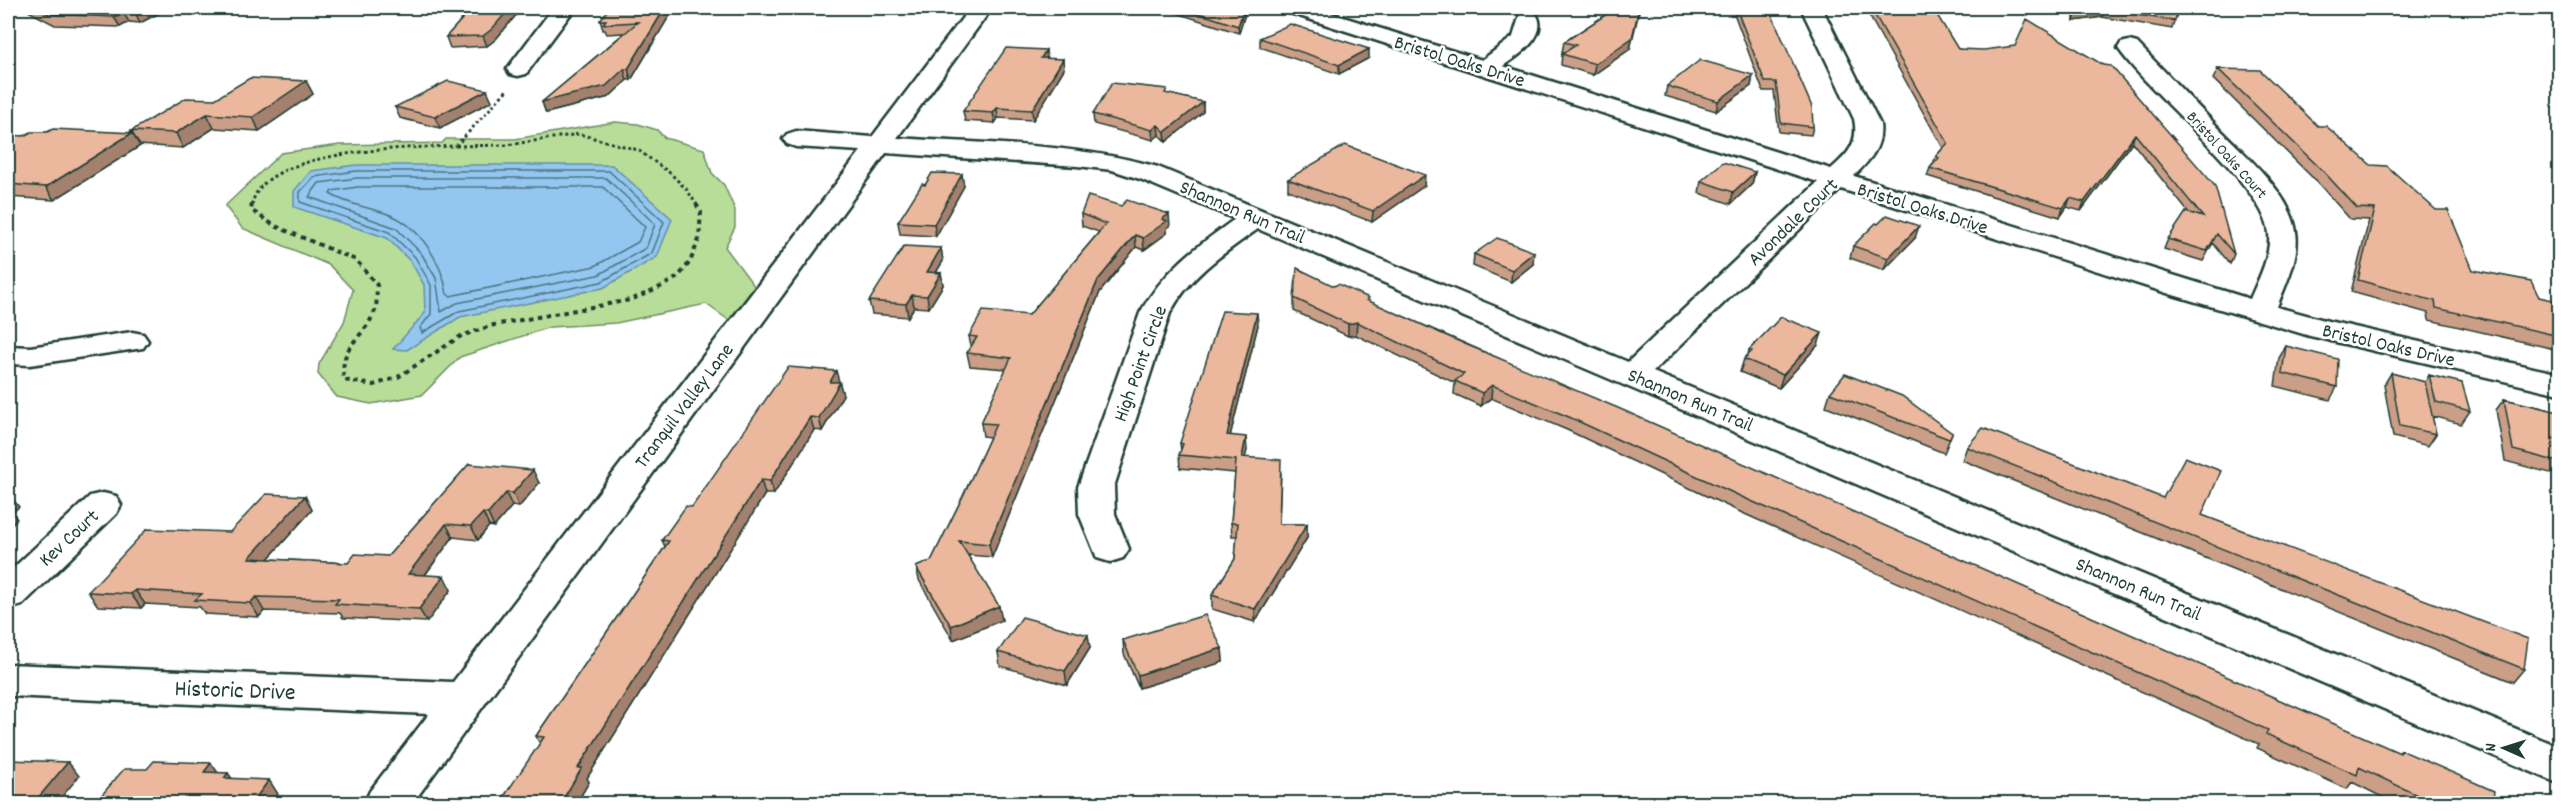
<svg xmlns="http://www.w3.org/2000/svg" width="2567" height="811" viewBox="0 0 2567 811" font-family="Dekko,sans-serif">
	<rect width="100%" height="100%" fill="#fff"/>
	<filter id="ink" filterUnits="userSpaceOnUse"><feTurbulence type="fractalNoise" baseFrequency=".0167" numOctaves="2"/><feDisplacementMap in="SourceGraphic" scale="12" xChannelSelector="R" yChannelSelector="G"/><feConvolveMatrix kernelMatrix="1 2 1 2 8 2 1 2 1" color-interpolation-filters="sRGB"/></filter>
	<g filter="url(#ink)">
		<path fill="#b8dd98" stroke="#6c8d66" stroke-width="1.5" d="M615 122 638 124 657 130 665 138 704 149 712 173 724 185 735 210V227L725 247 755 287 730 321 706 304 616 323 550 327 460 357 422 395 371 404 337 397 318 374 319 364 344 322 353 290 329 265 242 228 225 206 281 153 340 145 442 143 446 139H515Z"/>
		<path fill="#93c6f0" stroke="#658fa5" stroke-width="1.5" d="M356 165H612L672 219 657 257 603 288 460 317 407 350 393 349 425 313 424 285 411 262 387 238 294 207V191L311 171Z"/>
		<g fill="none" stroke-linecap="round" stroke-linejoin="round">
			<path stroke="#4d747f" stroke-width="1.5" d="M356 171H609L664 222 652 253 601 282 459 311 422 333 420 328 431 314V285L415 257 389 232 300 202V192L314 177Z
				M357 178H606L655 224 646 248 598 275 457 303 441 312 436 278 421 253 396 228 309 197 319 183Z
				M358 187H603L645 227 638 242 595 266 450 296 447 294C442 262 419 225 388 214 368 207 348 205 330 194L332 191Z"/>
			<g stroke="#1f3d34" stroke-width="5">
				<path id="minor" d="M553 8H575L526 74 518 76 510 74 507 69Z
					M970 8H992L897 138C984 144 1074 143 1158 167L1628 362 1818 182 1287 12 1284 8H1314L1482 60 1513 37 1520 14 1528 13 1536 14C1550 35 1517 57 1503 66L1831 169C1848 154 1859 143 1854 119L1801 8H1822L1880 124C1883 147 1869 161 1854 176L2250 299C2259 278 2271 256 2269 233 2264 184 2149 94 2118 48L2121 43 2129 41 2137 43C2163 70 2188 96 2214 123 2240 151 2291 192 2296 232 2300 257 2286 283 2277 307L2328 321 2560 374V394L2310 336 2173 295 1841 189 1653 372 2560 747V784L1258 229C1224 253 1190 275 1170 313L1114 487 1115 514 1129 549 1123 558 1110 562 1097 558 1079 514 1078 487 1140 313C1163 271 1197 246 1235 219L1140 179 1112 170 1077 166 886 153 412 804H364L370 791 429 714 8 696V664L453 682 861 151 796 147 787 144 783 139 787 134 796 131 872 137Z
					M132 332 143 334 148 341 143 348 30 365 8 364V346L30 347Z
					M103 493 116 496 121 505 116 514 22 605 8 609V573L90 496Z"/>
			</g>
			<path stroke="#1f3d34" stroke-width="3" stroke-dasharray="3 3" stroke-linecap="butt" d="M456 146 507 90
				M456 146 507 145 579 134 638 150 670 173 687 190 697 205
				M252 205C261 148 411 148 456 146"/>
			<path stroke="#1f3d34" stroke-width="4" stroke-dasharray="4.5 4.5" stroke-linecap="butt" d="M252 204 251 210 275 226 356 260 377 285C376 294 378 305 374 313 362 341 339 344 344 380L374 385 398 377 461 336 494 325 630 300 655 290 678 277 690 262 699 239 701 212 696 204"/>
			<use href="#minor" fill="#fff" fill-rule="evenodd"/>
		</g>
		<path fill="#ca9e87" stroke="#1f3d34" stroke-width="1.5" d="M23 8H169L140 23 129 22 120 27 55 25 24 9Z
			M472 8H522L496 39 487 46 450 48 446 37Z
			M1170 8H1245V14L1239 33 1170 11Z
			M1616 8H1640L1630 49 1593 75 1561 65 1562 54 1565 53 1562 52 1564 42Z
			M1732 8H1769L1813 127 1811 135 1779 132 1774 91H1763Z
			M1865 8H1899L1958 49 2103 65 2234 254 2230 264 2213 243 2203 261 2164 249 2168 239 2189 213 2132 142 2081 211 2067 207 2060 217 1927 176 1930 168 1933 164 1936 156 1943 148Z
			M2074 8H2178L2172 29 2102 17 2074 21Z
			M671 13 631 80H627L609 97 546 113 542 102 624 33 607 34 605 30H603L600 20Z
			M1260 38 1369 58 1339 74 1260 47Z
			M1047 58 1064 69 1033 120 998 118 995 123 965 121 963 111Z
			M2218 69 2318 126 2473 270 2539 297 2555 309 2559 310V350L2429 320 2428 313 2351 292 2369 220 2350 219 2318 183 2213 79Z
			M1753 75 1751 86 1716 111 1665 96 1667 86Z
			M306 81 313 94 259 131 214 128 183 148 139 145 131 131 215 99Z
			M1168 94 1203 102V112L1166 142 1159 135 1153 140 1094 124 1093 114Z
			M492 101 440 128 400 118 395 107Z
			M47 132 132 133 140 146 54 200 8 197V135L24 136Z
			M1755 172 1752 184 1731 204 1699 193 1701 181Z
			M1288 179 1424 186 1372 222 1288 190Z
			M925 185 964 186 936 236 900 234 898 222Z
			M1081 214 1170 226 1167 228V233L1144 250 1136 247 1100 292 992 557 968 555 1002 620 953 640 919 580 916 567 931 561 964 494 990 437 983 436 981 423 1006 369 970 366 967 353 971 348 969 336 1029 315 1099 232 1082 226Z
			M1915 238 1884 270 1850 258 1853 246Z
			M941 248 943 261 936 272 941 273 943 285 929 308 914 307 908 317 872 314 869 301Z
			M1474 254 1533 264 1511 282 1473 266Z
			M1334 286 2399 753 2401 750 2492 804H2396L2352 782 2347 789 2257 748 2259 744 1738 511 1567 430 1491 398 1481 406 1454 394 1455 383 1356 335 1348 336 1294 311V298Z
			M1258 325 1230 436 1247 450 1245 457 1281 473 1279 524H1307V538L1255 622 1212 609V595L1235 559 1237 536H1232L1231 523 1235 473 1180 468 1179 455 1181 451 1180 443Z
			M1818 345 1779 388 1740 372 1744 359 1748 355 1749 350Z
			M2286 346 2337 387 2330 400 2275 386 2279 358Z
			M2391 373 2425 382 2429 375 2470 411 2461 424 2432 416 2436 434 2428 446 2393 437 2384 385Z
			M839 382 843 395 822 431 814 430 774 494H765L587 778 589 782 576 804H499L540 744 536 736 665 547 662 540 692 507Z
			M1830 393 1952 433 1947 446 1944 453 1826 406Z
			M2504 399 2559 412V466L2554 474 2505 461 2496 410Z
			M1967 447 2202 515 2524 669 2513 682 1962 460Z
			M469 464 539 483 519 507 512 506 494 527 489 526 478 540 453 537 425 575 451 590 427 622 343 618 340 613 264 611 259 617 205 614 200 607 145 604 141 608 98 606 88 592 230 532 305 496 312 510 268 559 348 563 388 556Z
			M1123 640 1222 648 1223 662 1139 688 1124 654Z
			M1090 648 1067 685 1000 666 998 652Z"/>
		<path fill="#a4816e" stroke="#1f3d34" stroke-width="1.5" d="M144 8H169L140 23 135 12Z
			M510 8H522L496 39 487 46 483 36Z
			M665 8H669L671 13 631 80 628 69Z
			M1245 8V14L1239 33 1238 26Z
			M1639 8 1630 49 1593 75 1595 64Z
			M2105 10 2102 17 2074 21 2076 14Z
			M123 12 129 22 120 27 114 17Z
			M1369 49V58L1339 74V65Z
			M1046 50 1047 60 1041 58Z
			M1063 59 1064 69 1033 120 1032 110Z
			M624 69 627 80 609 97 546 113 542 102Z
			M1753 75 1751 86 1716 111 1718 101Z
			M306 81 313 94 259 131 253 117Z
			M487 90 492 101 440 128 435 117Z
			M1203 102V112L1166 142 1165 132Z
			M997 108 998 118 995 123 993 113Z
			M207 114 214 128 183 148 176 133Z
			M1158 125 1159 135 1153 140 1152 130Z
			M132 133 140 146 54 200 46 187Z
			M2135 134 2132 142 2081 211 2084 202Z
			M1755 172 1752 184 1731 204 1733 192Z
			M962 174 964 186 936 236 934 224Z
			M1425 175 1424 186 1372 222 1373 211Z
			M2070 198 2067 207 2060 217 2063 208Z
			M1169 214 1170 226 1167 228V233L1144 250 1143 238 1162 219Z
			M1919 226 1915 238 1884 270 1888 258Z
			M1135 235 1136 247 1100 292 992 557 989 544 1098 280Z
			M941 248 943 261 929 284 927 272Z
			M1534 252 1533 264 1511 282 1512 270Z
			M941 273 943 285 929 308 927 296Z
			M912 295 914 307 908 317 906 304Z
			M1257 313 1258 325 1227 448V435Z
			M1357 322 1356 335 1348 336V324Z
			M1822 333 1818 345 1779 388 1783 375Z
			M836 371 843 395 822 431 819 418 830 382Z
			M1492 385 1491 398 1481 406 1482 393Z
			M810 417 814 430 774 494 770 481Z
			M1246 437 1247 450 1242 470V457Z
			M533 470 539 483 519 507 513 493Z
			M761 480 765 494 587 778 589 782 576 804H560L578 768Z
			M506 493 512 506 494 527 488 514Z
			M9 494 19 507 12 513 17 519 8 528V496Z
			M305 496 312 510 257 571 249 558Z
			M483 513 489 526 478 540 471 526Z
			M446 524 453 537 415 588 408 574Z
			M1307 524V538L1255 622V609Z
			M444 576 451 590 427 622 419 609Z
			M135 590 145 604 141 608 131 594Z
			M256 597 264 611 259 617 250 603Z
			M999 606 1002 620 953 640 951 626Z
			M1088 635 1090 648 1067 685 1065 671Z
			M1222 648 1223 662 1139 688 1138 675Z
			M68 762 79 776 56 804H33Z
			M211 763 221 777 204 772Z
			M228 773 238 787 224 778Z
			M269 780 278 794 271 804H251Z"/>
		<path fill="#ebb89d" stroke="#1f3d34" stroke-width="1.5" d="M35 8H144L135 12H123L114 17 49 14Z
			M472 8H510L492 29 483 36 446 37Z
			M609 8H652L646 15 656 8H665L628 69H624L606 86 542 102 638 22 603 24 606 20H600Z
			M1183 8H1244L1238 26Z
			M1616 8H1639L1632 38 1595 64 1562 54 1576 45 1564 42Z
			M1736 8H1769L1812 107 1813 127 1781 123 1776 82H1765Z
			M1871 8H1900L1934 10 1958 49 1984 50 2015 46 2027 19 2103 65 2111 66 2215 186 2234 254 2217 234 2207 251 2168 239 2186 212 2203 217 2135 134 2084 202 2070 198 2063 208 1930 168 1939 158 1936 156 1948 143Z
			M2076 8H2178L2175 21 2105 10 2076 14Z
			M1290 24 1369 49 1339 65 1260 38Z
			M1006 48 1046 50 1041 58 1063 59 1032 110 997 108 993 113 963 111Z
			M1700 60 1753 75 1718 101 1667 86Z
			M2218 69 2260 70 2318 126H2326L2371 165 2387 166 2436 210H2448L2473 270 2531 281 2539 297 2552 300 2555 309 2559 310V336L2436 308 2435 301 2358 280 2375 209 2357 208 2324 172Z
			M250 78 306 81 253 117 207 114 176 133 131 131 186 98 215 99Z
			M448 81 487 90 435 117 395 107Z
			M1112 83 1167 89 1165 93 1203 102 1165 132 1158 125 1152 130 1093 114Z
			M53 129 132 133 46 187 8 184V135L24 136 31 132H47Z
			M1345 145 1425 175 1373 211 1288 179Z
			M1723 162 1755 172 1733 192 1701 181Z
			M932 173 962 174 934 224 898 222 922 184 925 185Z
			M1088 196 1121 206 1127 200 1169 214 1162 219 1167 221 1143 238 1135 235 1098 280 989 544 959 541 999 606 951 626 916 567 931 561 964 494 996 424 981 423 1011 358 967 353 977 337 969 336 983 311 1029 315 1106 224 1081 214Z
			M1887 215 1919 226 1888 258 1853 246 1876 223 1878 224Z
			M1497 238 1534 252 1512 270 1474 254Z
			M904 246 941 248 927 272 941 273 927 296 912 295 906 304 869 301Z
			M1297 268 1334 286 1338 284 1369 298 1367 300 1465 344 1618 408 2400 753 2401 750 2494 791 2492 804H2436L2359 767 2357 775 2266 734 2268 730 1742 497 1569 417 1492 385 1482 393 1455 381 1464 374 1357 322 1348 324 1294 298Z
			M1222 311 1257 313 1227 435 1246 437 1242 457 1281 460 1279 524H1307L1255 609 1212 595 1235 559 1238 523H1231L1236 460 1179 455 1183 444 1180 443Z
			M1781 317 1822 333 1783 375 1744 359 1752 351 1749 350Z
			M2286 346 2338 359 2337 387 2282 373Z
			M788 367 836 371 830 382H840L819 418 810 417 770 481 761 480 578 768H582L560 804H499L544 737 536 736 669 541 662 540 686 506 692 507Z
			M2391 373 2425 382 2436 434 2400 426Z
			M1845 374 1902 396 1952 433 1949 439 1830 393Z
			M2429 375 2462 383 2470 411 2436 402Z
			M2504 399 2559 412V443H2558L2559 462 2513 450Z
			M1983 428 2163 498 2185 457 2221 471 2202 515 2528 639 2524 669 1967 447Z
			M469 464 533 470 513 493H506L488 514 483 513 471 526 446 524 408 574 444 576 419 609 335 604 339 599 256 597 250 603 195 600 202 594 135 590 131 594 88 592 147 529 230 532 266 494 305 496 249 558 348 563 355 554 388 556Z
			M1205 615 1222 648 1138 675 1123 640Z
			M1022 617 1088 635 1065 671 998 652Z
			M8 760 68 762 33 804H8Z
			M154 761 211 763 204 772 228 773 224 778 269 780 251 804H94L124 769H147Z"/>
	</g>
	<g text-anchor="middle" stroke-width="5" stroke-linejoin="round" paint-order="stroke">
		<g font-size="16" fill="#1f3d34" stroke="#fff">
			<text transform="translate(2228 154) rotate(48)" y="6">Bristol Oaks Court</text>
		</g>
		<g font-size="20" fill="#1f3d34" stroke="#fff">
			<text transform="translate(1460 60) rotate(17)" y="7">Bristol Oaks Drive</text>
			<text transform="translate(1923 207) rotate(17)" y="7">Bristol Oaks Drive</text>
			<text transform="translate(1243 211) rotate(23)" y="7">Shannon Run Trail</text>
			<text transform="translate(1792 221) rotate(-44)" y="7">Avondale Court</text>
			<text transform="translate(2389 344) rotate(13)" y="7">Bristol Oaks Drive</text>
			<text transform="translate(1139 363) rotate(-70)" y="7">High Point Circle</text>
			<text transform="translate(1691 399) rotate(23)" y="7">Shannon Run Trail</text>
			<text transform="translate(683 405) rotate(-53)" y="7">Tranquil Valley Lane</text>
			<text transform="translate(68 537) rotate(-43)" y="7">Kev Court</text>
			<text transform="translate(2139 588) rotate(23)" y="7">Shannon Run Trail</text>
		</g>
		<g font-size="24" fill="#1f3d34" stroke="#fff">
			<text transform="translate(235 689) rotate(2)" y="8">Historic Drive</text>
		</g>
	</g>
	<rect width="2567" height="811" fill="none" stroke="#fff" stroke-width="30"/>
	<rect x="15" y="15" width="2537" height="781" fill="none" stroke="#1f3d34" stroke-width="2" filter="url(#ink)"/>
	<g transform="translate(2504 748) rotate(273)" stroke="#ffffff" stroke-width="4.5" paint-order="stroke">
	<path d="M0-4.5L10 22L0 15L-10 22Z" fill="#1f3d34"/>
	<text y="-9" font-size="16" font-weight="bold" text-anchor="middle" fill="#1f3d34">N</text>
	</g>
</svg>
